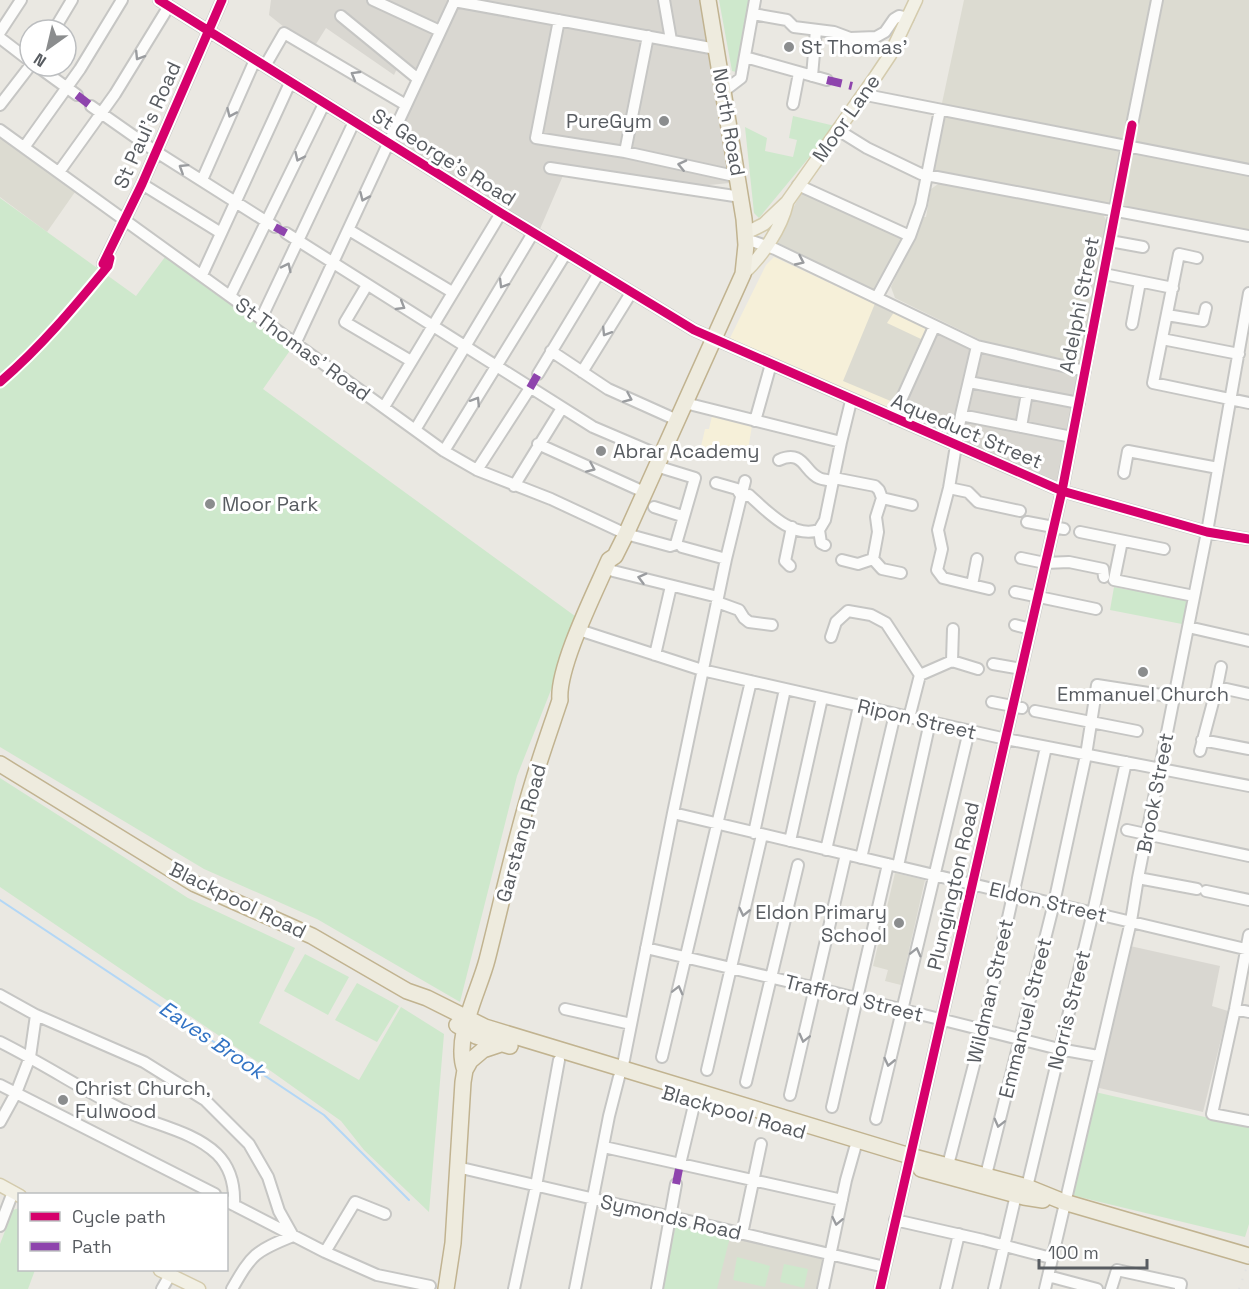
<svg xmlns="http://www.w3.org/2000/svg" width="1249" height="1289" viewBox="0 0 1249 1289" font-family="'Space Grotesk',sans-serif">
	<rect width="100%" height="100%" fill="#eae8e2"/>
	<path fill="#f6f0d9" d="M774 257 866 300 936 330 897 414 730 338 766 265Z
		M712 416 752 426 746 461 700 451 705 429H709Z"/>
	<path fill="#d9d7d1" d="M271 0H452L417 76 400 62 394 75 326 28 316 44 294 35 269 15Z
		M460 0H704L730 169V183L657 190 565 171 540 229 393 142Z
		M936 330 1080 375 1059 487 897 414Z
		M1130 946 1220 966 1212 1006 1228 1011 1203 1112 1095 1087Z"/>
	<path fill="#dcdbd1" d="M964 0H1249V233L933 180 886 295 900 303 887 323 921 339 893 402 843 381 876 301 772 246 803 190 907 231 929 164Z
		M0 136 75 192 47 232 0 197Z
		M941 182 1102 213 1108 223 1081 362 996 346 995 347 895 298 891 287 924 217H926L931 189Z
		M895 873 925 880 901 985 885 981 888 970 873 966Z
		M676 1224 824 1258 817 1289H663Z"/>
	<path fill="#cee8cc" d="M719 0H749L738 70 736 72 732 71Z
		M793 116 835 126 759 218 754 213 745 127 767 138 765 151 793 157 797 140 789 138Z
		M0 198 136 296 165 257 291 349 263 389 579 619 517 776 460 1002 317 919 204 869 0 747Z
		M1131 585 1193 597 1187 625 1110 610 1114 587 1129 590Z
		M0 778 188 898 295 948 259 1023 359 1080 401 1007 444 1034 429 1212 364 1150 341 1121 268 1069 0 887Z
		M305 954 349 977 328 1015 284 991Z
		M357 983 399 1006 377 1042 335 1020Z
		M1095 1092 1249 1127V1224L1245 1237 1071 1195Z
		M19 1208 20 1270H35L28 1289H0V1244L13 1210Z
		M676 1224 730 1237 717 1289H663Z
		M737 1257 770 1266 765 1287 733 1280Z
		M784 1264 808 1269 804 1288 780 1282Z"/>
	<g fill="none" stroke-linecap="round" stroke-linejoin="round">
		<path stroke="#b3d7f6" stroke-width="2" d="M0 900 324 1115 409 1200"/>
		<g stroke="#c6c6c4" stroke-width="14">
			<path id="minor" d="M159 0 501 213 694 330 1062 491 1207 532 1249 539
				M373 0 440 31
				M664 0 671 40
				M454 1 716 49
				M753 14 787 20 794 27 834 32 850 38 876 37 885 32 894 19 899 16 908 18
				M341 16 418 79
				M559 20 536 138 625 152 739 177
				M54 30 72 0
				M0 32 21 0
				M0 38 30 61
				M745 57 827 80
				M37 66 77 95
				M265 66 284 33 406 105
				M812 76 816 30
				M724 91 741 78 755 0
				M865 93 871 96 1249 170
				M793 104 799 73
				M0 105 30 66
				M91 106 155 151 275 227
				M1132 125 1157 0
				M0 130 415 430 444 451 477 470 551 499 626 534 670 546 676 544 695 478 656 466
				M838 130 867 148 921 174 1249 236
				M25 146 80 69 122 0
				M625 152 648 36
				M550 168 741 197
				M59 172 115 94 169 6
				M202 180 255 60
				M142 184 221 233
				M798 185 910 236
				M349 230 452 292
				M286 233 593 427 661 456
				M746 239 775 249 977 346 1085 371
				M1110 241 1143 247
				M1197 258 1179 254 1153 383 1249 403
				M103 264 142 184 222 0
				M1104 274 1173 288
				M202 275 290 83
				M367 285 345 322 411 361
				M230 296 324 104
				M877 297 910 236 921 205 940 110
				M1167 315 1203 321 1206 308
				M261 319 354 122
				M1132 324 1140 282
				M1162 339 1239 354
				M295 344 455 0
				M977 346 961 415 949 488 938 530 942 549 937 570 943 578 972 585 977 559
				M551 351 608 389 677 420
				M582 372 631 293
				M538 374 599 273
				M969 382 1079 403
				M685 403 841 442
				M384 407 501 213
				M961 415 1072 437
				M893 418 934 327
				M755 421 771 364
				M1021 427 1027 393
				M415 430 533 233
				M538 444 644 492
				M444 451 566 253
				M779 460C804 449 804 472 819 478 823 480 829 480 833 481
				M477 470 530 388
				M1124 473 1128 451 1218 468
				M834 478 875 486 879 490 882 498 876 517 878 532 873 559
				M716 483 737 489 742 497 749 495C767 511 792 539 819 530
				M514 486 562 408
				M949 488 968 492 978 502 1020 511
				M882 498 912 505
				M654 507 682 516
				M1027 522 1064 529
				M1080 532 1164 549
				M1122 541 1114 580 1194 596
				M825 545 821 543 819 530 825 520 841 442 851 401
				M682 547 726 559
				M1021 558 1045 563 1069 562 1103 569 1104 577
				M842 560 858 564 873 559 882 569 901 573
				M790 566 785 561 792 527
				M613 571 718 597
				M972 585 989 589
				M1015 592 1096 609
				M717 602 739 610 744 618 749 622 772 625
				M1015 625 1031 629
				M1188 627 1249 641
				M579 630 702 670 1006 739 1249 786
				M831 637 836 622 848 611 871 615 886 623 920 675 909 718
				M655 655 671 586
				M952 661 953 629
				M993 664 1022 669
				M920 675 952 661 978 669
				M1217 687 1221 667
				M992 702 1022 708
				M1035 711 1137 731
				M1202 740 1249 749
				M1200 751 1217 687 1249 694
				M673 813 1249 950
				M1127 830 1249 856
				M754 833 785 689
				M790 841 822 698
				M826 850 859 706
				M861 858 895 714
				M898 866 930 722
				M1138 878 1197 889
				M1206 891 1249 900
				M1249 935 1235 1009 1212 1114 1249 1121
				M646 948 816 988 1059 1049 1098 1056
				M0 995 36 1015 144 1062 205 1100 249 1144 268 1177 279 1211 293 1236C255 1251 252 1254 232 1289
				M565 1009 631 1024
				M1235 1009 1249 1012
				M0 1042C40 1062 77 1086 117 1107 148 1124 191 1129 217 1154 231 1168 235 1185 234 1205
				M662 1057 751 681
				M622 1070 673 813 726 559 745 481
				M707 1070 762 835
				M746 1082 798 865
				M0 1085 215 1194
				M790 1095 846 854
				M832 1107 888 864
				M876 1119 969 731
				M0 1122 16 1093 30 1057 36 1015
				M604 1147 842 1200
				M680 1164 695 1101
				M948 1165 983 1030 1046 747
				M457 1167 885 1267
				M986 1175 1054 903 1086 755 1097 685 1174 697
				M1027 1187 1093 912 1126 762
				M226 1201 325 1252 377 1275 430 1286
				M895 1220 983 1240 1051 1258
				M0 1226 13 1192
				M742 1234 761 1144
				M325 1252 355 1202 385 1214
				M1048 1276 1097 1289
				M162 1289 170 1275
				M514 1289 536 1186 559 1060
				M575 1289 609 1116 619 1077
				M657 1289 676 1184
				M823 1289 846 1180 855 1148
				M880 1289 1062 491 1127 146
				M946 1289 959 1234
				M994 1289 1016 1195
				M1045 1289 1131 921 1138 878 1207 532 1249 293
				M1111 1289 1117 1270 1181 1284 1180 1289"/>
		</g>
		<g stroke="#d4cbad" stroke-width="15">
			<path id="major" d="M746 233 764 224 787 202 876 76 890 55 916 0
				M743 274C762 256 781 229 787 203
				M0 1185 20 1196
				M160 1270 199 1289"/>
		</g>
		<g stroke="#c1b390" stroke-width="18">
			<path id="highway" d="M0 764 195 884 312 936 407 991 427 998 485 1027 910 1156 1027 1187 1064 1202 1249 1256
				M457 1025 476 1036 510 1046
				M470 1061 483 1050 501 1044
				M465 1070C453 1038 479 991 487 960 502 901 515 840 533 782 541 755 551 727 560 700 557 668 595 592 609 560L615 556 626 534 743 274 746 245 744 219 708 0
				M921 1169 1024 1197 1043 1200
				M446 1289 453 1243 463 1082 465 1070 469 1063"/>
		</g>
		<use href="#minor" stroke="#fcfcfb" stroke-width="10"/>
		<use href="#major" stroke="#f2f0e5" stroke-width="12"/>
		<use href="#highway" stroke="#eeebde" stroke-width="15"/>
		<path stroke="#e2e2e1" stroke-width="2" stroke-dasharray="1.5 8" stroke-linecap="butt" d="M1239 1289 1249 1261"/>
		<path stroke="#8e44ad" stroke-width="8" stroke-dasharray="15 8" stroke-linecap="butt" d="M827 80 852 86
			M77 95 91 106
			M275 227 286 233
			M530 388 538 374
			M676 1184 680 1164"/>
		<g stroke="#fff" stroke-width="13">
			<path id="cycleway" d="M159 0 501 213 694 330 1062 491 1207 532 1249 539
				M103 264 142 184 222 0
				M0 382C40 348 75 306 108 266L110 258
				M880 1289 1062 491 1132 125"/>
		</g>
		<use href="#cycleway" stroke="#d6006c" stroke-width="9"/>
	</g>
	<defs><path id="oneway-chevron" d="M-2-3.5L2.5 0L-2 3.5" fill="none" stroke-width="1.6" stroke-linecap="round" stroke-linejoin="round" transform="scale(1.5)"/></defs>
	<g stroke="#9a9c9f">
		<use href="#oneway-chevron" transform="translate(139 56) rotate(122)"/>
		<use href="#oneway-chevron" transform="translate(355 75) rotate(-150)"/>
		<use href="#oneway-chevron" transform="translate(231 113) rotate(114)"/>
		<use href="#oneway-chevron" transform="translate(299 157) rotate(115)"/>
		<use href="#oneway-chevron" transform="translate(682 165) rotate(-167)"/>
		<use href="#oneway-chevron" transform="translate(183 168) rotate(-148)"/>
		<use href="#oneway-chevron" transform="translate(364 197) rotate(114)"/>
		<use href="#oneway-chevron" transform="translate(800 261) rotate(25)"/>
		<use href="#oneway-chevron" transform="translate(287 267) rotate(-64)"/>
		<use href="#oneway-chevron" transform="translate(503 284) rotate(121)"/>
		<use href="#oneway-chevron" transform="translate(401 306) rotate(31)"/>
		<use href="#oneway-chevron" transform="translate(606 332) rotate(122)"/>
		<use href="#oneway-chevron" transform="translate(628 398) rotate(24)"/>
		<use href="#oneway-chevron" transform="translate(476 401) rotate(-58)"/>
		<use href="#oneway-chevron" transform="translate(591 468) rotate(24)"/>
		<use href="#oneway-chevron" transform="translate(642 578) rotate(-165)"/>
		<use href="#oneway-chevron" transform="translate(744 912) rotate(103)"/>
		<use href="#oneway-chevron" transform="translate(916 952) rotate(-76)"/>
		<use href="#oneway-chevron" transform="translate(678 990) rotate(-76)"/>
		<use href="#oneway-chevron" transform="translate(804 1038) rotate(104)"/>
		<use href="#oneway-chevron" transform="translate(889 1062) rotate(103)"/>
		<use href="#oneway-chevron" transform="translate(999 1123) rotate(104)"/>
		<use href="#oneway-chevron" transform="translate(837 1221) rotate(102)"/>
	</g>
	<g fill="#8b8d8e" stroke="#fff" stroke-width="2">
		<circle cx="789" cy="47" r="6"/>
		<circle cx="664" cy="121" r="6"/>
		<circle cx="601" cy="451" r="6"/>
		<circle cx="210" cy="504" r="6"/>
		<circle cx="1143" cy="672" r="6"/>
		<circle cx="899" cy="923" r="6"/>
		<circle cx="63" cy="1100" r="6"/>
	</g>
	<g text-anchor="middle" stroke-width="6" stroke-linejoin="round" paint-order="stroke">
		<g font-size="20" fill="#585c61" stroke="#fff" text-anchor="start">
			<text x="801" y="54">St Thomas'</text>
			<text x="652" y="128" text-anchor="end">PureGym</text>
			<text x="613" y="458">Abrar Academy</text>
			<text x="222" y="511">Moor Park</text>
			<text x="1143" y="701" text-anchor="middle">Emmanuel Church</text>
			<text x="887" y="919" text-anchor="end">Eldon Primary<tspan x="887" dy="23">School</tspan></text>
			<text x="75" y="1095">Christ Church,<tspan x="75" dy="23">Fulwood</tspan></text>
		</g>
		<g font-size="20" fill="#585c61" stroke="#fff">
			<text transform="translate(846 118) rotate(-55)" y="7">Moor Lane</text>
			<text transform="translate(729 122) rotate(80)" y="7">North Road</text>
			<text transform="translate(147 125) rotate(-66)" y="7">St Paul's Road</text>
			<text transform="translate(444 157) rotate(32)" y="7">St George's Road</text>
			<text transform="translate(1079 305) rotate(-79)" y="7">Adelphi Street</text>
			<text transform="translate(303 349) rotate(36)" y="7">St Thomas' Road</text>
			<text transform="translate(967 431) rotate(23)" y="7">Aqueduct Street</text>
			<text transform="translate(917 719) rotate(13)" y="7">Ripon Street</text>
			<text transform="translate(1155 793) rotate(-79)" y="7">Brook Street</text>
			<text transform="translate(521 833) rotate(-75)" y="7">Garstang Road</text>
			<text transform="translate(953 886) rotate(-77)" y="7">Plungington Road</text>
			<text transform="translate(238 900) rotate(26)" y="7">Blackpool Road</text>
			<text transform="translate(1048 902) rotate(13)" y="7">Eldon Street</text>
			<text transform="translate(990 991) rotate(-77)" y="7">Wildman Street</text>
			<text transform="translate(854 998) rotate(14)" y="7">Trafford Street</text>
			<text transform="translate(1069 1010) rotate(-76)" y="7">Norris Street</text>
			<text transform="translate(1025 1018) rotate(-76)" y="7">Emmanuel Street</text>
			<text transform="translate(734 1112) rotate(16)" y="7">Blackpool Road</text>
			<text transform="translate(671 1217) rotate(13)" y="7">Symonds Road</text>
		</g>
		<g font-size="21" font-style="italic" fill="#3273c4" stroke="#fff">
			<text transform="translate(212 1040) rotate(34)" y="7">Eaves Brook</text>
		</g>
	</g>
	<rect x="18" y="1193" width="210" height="78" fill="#ffffff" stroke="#bcbec0" stroke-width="1.5"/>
	<rect x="30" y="1212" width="30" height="9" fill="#d6006c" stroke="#bcbec0" stroke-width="1.5"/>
	<text x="72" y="1223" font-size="18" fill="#585c61">Cycle path</text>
	<rect x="30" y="1242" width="30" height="9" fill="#8e44ad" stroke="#bcbec0" stroke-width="1.5"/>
	<text x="72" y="1253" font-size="18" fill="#585c61">Path</text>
	<g transform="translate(48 48) rotate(214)"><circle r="28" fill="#ffffff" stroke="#bcbec0" stroke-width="1.5"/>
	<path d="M0-4.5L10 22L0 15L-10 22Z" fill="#8b8d8e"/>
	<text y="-9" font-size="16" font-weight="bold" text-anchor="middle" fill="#585c61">N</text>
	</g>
	<path d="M1039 1259v9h108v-9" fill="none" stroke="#585c61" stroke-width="3"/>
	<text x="1048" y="1259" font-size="18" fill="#585c61" stroke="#ffffff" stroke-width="4.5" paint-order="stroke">100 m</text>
</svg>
